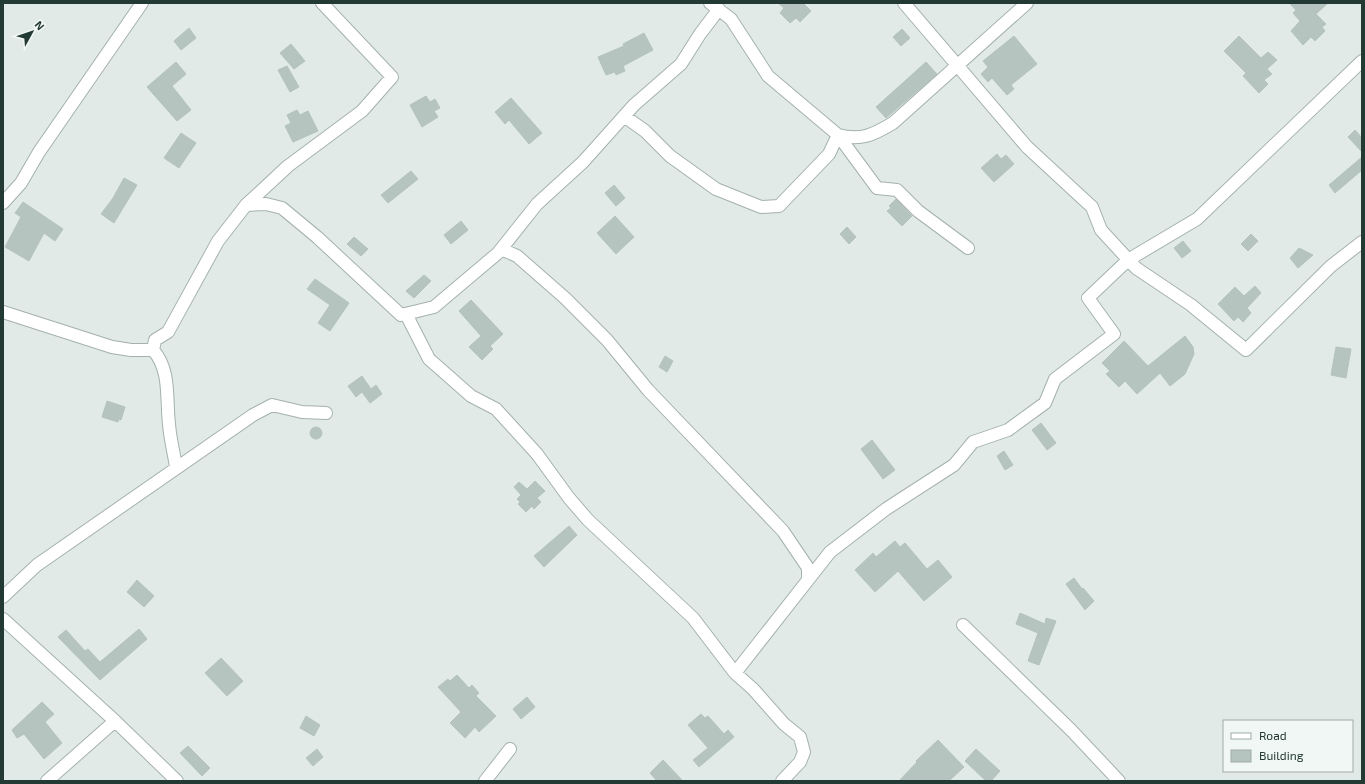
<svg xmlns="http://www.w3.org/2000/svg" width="1365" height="784" viewBox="0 0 1365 784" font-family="'Exo 2',sans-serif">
	<rect width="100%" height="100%" fill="#e1eae6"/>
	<path fill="#b6c4bf" stroke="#b4c3bd" d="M778 3H803L811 11 800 22 796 18 790 23 780 13 784 8Z
		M1289 3H1328L1316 14 1326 24 1322 27 1325 31 1315 41 1311 37 1303 45 1291 31 1300 21 1293 13 1296 10Z
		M189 28 196 38 181 50 174 41Z
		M902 29 910 38 901 46 893 37Z
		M644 33 653 50 623 66 625 71 616 75 615 72 606 75 598 57 624 46 623 44Z
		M1014 36 1037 64 1011 85 1014 89 1007 95 992 78 988 82 981 74 988 67 983 61Z
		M1239 36 1261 58 1268 52 1277 60 1267 69 1272 74 1264 80 1268 84 1259 93 1243 76 1246 73 1224 51Z
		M291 44 305 61 294 69 280 53Z
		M176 62 186 74 172 86 191 110 177 121 147 87Z
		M926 62 937 74 886 118 876 107Z
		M287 66 299 87 290 92 278 70Z
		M426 96 430 102 435 99 440 108 434 111 438 117 422 127 410 105Z
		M511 98 542 133 529 144 509 120 505 124 495 112Z
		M297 110 300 115 308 111 318 131 293 142 285 126 291 123 287 115Z
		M1355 130 1362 138V152L1348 137Z
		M181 133 196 143 179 168 164 158Z
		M997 154 1001 159 1006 155 1014 164 994 182 981 168Z
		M1362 157V170L1335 193 1329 185Z
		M411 171 418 179 388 203 381 195Z
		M124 178 137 185 114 223 101 214 113 198Z
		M614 185 625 198 616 206 605 193Z
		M896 199 912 216 902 226 887 211 891 208 889 206Z
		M23 202 63 229 55 241 44 233 29 261 5 247 21 217 15 213Z
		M615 216 634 237 616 254 597 233Z
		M461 221 468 230 451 244 444 235Z
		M847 227 856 237 849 244 840 234Z
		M1251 234 1258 241 1248 251 1241 244Z
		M354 237 368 249 361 256 347 244Z
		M1183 241 1191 251 1182 258 1174 248Z
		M1299 248 1313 255 1298 268 1290 258Z
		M424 275 431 281 414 298 406 291Z
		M315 279 349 303 330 331 318 323 330 305 307 289Z
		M1255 286 1261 293 1247 308 1251 313 1243 322 1238 317 1234 321 1218 304 1235 287 1244 296Z
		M471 300 503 334 490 346 493 349 482 360 469 347 481 336 459 311Z
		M1185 336 1193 347 1194 354 1185 374 1170 386 1160 373 1137 394 1125 381 1119 387 1106 374 1110 371 1102 363 1124 341 1148 366Z
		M1336 347 1351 349 1346 378 1331 375Z
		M665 356 673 361 667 372 659 367Z
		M362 376 371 389 376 385 382 394 370 403 362 392 356 397 348 386Z
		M107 401 125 407 121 420 119 419 118 422 102 417Z
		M1041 423 1056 443 1047 450 1032 430Z
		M310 433a6 6 0 1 1 12 0a6 6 0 1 1-12 0Z
		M872 440 895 470 883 479 861 449Z
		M1004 451 1013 465 1005 470 997 456Z
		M535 481 545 491 537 498 541 502 534 509 532 506 526 512 518 504 520 502 517 499 521 495 514 487 519 482 527 489Z
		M569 526 577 535 544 567 534 556Z
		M895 541 900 547 905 543 927 569 938 560 952 577 924 601 898 571 875 592 855 570 873 553 876 557Z
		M1074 578 1082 589 1083 588 1094 601 1085 610 1066 584Z
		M137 580 154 596 144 607 127 592Z
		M1020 613 1045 624 1046 618 1056 621 1039 665 1028 661 1038 633 1016 624Z
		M139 629 147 639 100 680 58 637 66 630 85 651 88 649 100 662Z
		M221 658 243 681 227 696 205 673Z
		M457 675 469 688 472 685 479 693 476 696 496 716 479 732 475 727 465 738 450 723 461 712 438 687 448 679 450 681Z
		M527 697 535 707 521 719 513 709Z
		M42 702 54 714 45 722 62 743 44 759 24 734 17 738 12 730Z
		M701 714 705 718 708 716 724 734 728 730 734 737 699 767 693 760 708 748 688 725Z
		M306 716 320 725 314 736 300 728Z
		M938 740 964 767 949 781H899L917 762 916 761Z
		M188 746 210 768 202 776 180 753Z
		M317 749 323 757 313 766 306 758Z
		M976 749 1000 771 991 781H986L965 761Z
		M663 760 683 781H657L650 773Z"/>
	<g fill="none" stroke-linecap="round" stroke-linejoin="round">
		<g stroke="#a4b1ad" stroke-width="14">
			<path id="minor" d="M710 3 731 19 768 76 838 135 877 188 897 190 918 211 968 248
				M904 3 1027 147 1092 207 1101 230 1136 268 1191 305 1246 350 1331 266 1362 242
				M624 116 645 131 670 156 716 189 761 207 779 206 829 154 838 135C861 141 873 135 893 123L1027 3
				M3 203 21 183 39 152 142 3
				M246 205 266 204 282 208 317 237 401 315 434 307 498 253 537 204 583 162 634 105 681 64 700 34 719 9
				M501 249 517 256 565 298 607 340 648 390 783 531 808 568V580L735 673
				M3 312 112 347 131 350H153
				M406 314 429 359 471 396 496 409 537 454 569 498 588 520 693 618 735 673 753 689 784 724 800 737 804 752 800 762 782 781
				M176 467C174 453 170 439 169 424 166 399 171 370 153 350L155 340 168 332 218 241 246 205 288 166 362 111 392 77 322 3
				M808 580 830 552 886 509 954 465 973 442 1008 430 1045 403 1055 379 1114 334 1088 298 1128 260 1197 219 1362 61
				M3 597 37 565 253 415 272 405 302 412 326 413
				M3 619 115 721 177 781
				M963 625 1071 730 1119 781
				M47 781 115 721
				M485 781 510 749"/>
		</g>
		<use href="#minor" stroke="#fff" stroke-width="12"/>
	</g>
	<rect width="1365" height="784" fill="none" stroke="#233933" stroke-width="8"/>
	<rect x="1223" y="720" width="130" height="52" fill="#f1f7f4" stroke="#9faba7"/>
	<rect x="1231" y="733" width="20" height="6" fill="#ffffff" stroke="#9faba7"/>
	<text x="1259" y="740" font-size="12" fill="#233933">Road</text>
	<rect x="1231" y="750" width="20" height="12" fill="#b6c4bf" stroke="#9faba7"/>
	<text x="1259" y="760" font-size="12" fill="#233933">Building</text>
	<g transform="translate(32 32) rotate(50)" stroke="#f1f7f4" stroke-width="3" paint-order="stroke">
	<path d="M0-3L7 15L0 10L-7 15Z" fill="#233933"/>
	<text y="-6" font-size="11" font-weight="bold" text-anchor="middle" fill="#233933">N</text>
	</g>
</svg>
